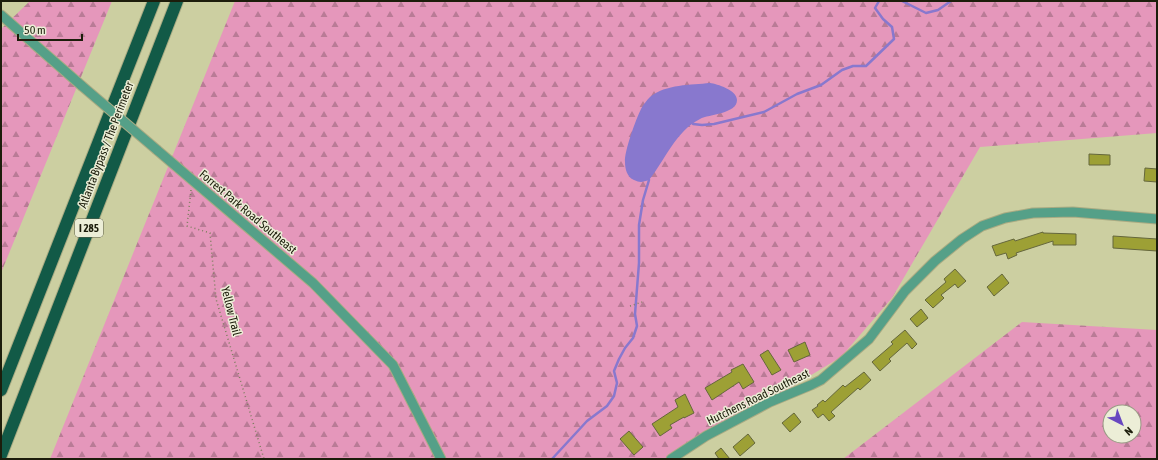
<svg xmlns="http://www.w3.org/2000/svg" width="1158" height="460" viewBox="0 0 1158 460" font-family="'Asap Condensed',sans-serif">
	<defs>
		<pattern id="forest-firs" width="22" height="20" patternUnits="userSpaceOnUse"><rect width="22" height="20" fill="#e597bb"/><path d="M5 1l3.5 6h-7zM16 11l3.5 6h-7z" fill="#b97b96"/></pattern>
	</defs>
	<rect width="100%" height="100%" fill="#cccfa1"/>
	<path fill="url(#forest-firs)" fill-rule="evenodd" d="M30 1H112L1 273V29Z
		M235 1H1157V133L980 147 892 298 841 357 672 459H50Z
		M1022 322 1157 330V459H843ZM1110 412H1134V436H1110Z"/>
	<path fill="#8878ce" d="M710 83C717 84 737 90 737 100 737 114 709 114 700 119 676 131 665 160 649 180 643 182 640 183 634 180 627 177 625 169 625 162 624 152 636 119 641 109 643 105 647 100 650 97 666 84 691 85 710 83Z"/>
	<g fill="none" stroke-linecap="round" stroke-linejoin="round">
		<path stroke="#8878ce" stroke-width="2.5" d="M902 1 926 13 938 10 951 1
			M693 124 702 125 714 124 764 112 797 94 821 85 842 70 853 66H866L894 39 892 27 883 19 875 8 879 1
			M552 459 587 421 607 406 614 396 617 383 614 371 619 359 625 348 633 338 637 326 635 314 639 263V225L643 200 649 180"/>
	</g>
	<path fill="#9da035" stroke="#65673c" d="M1089 154 1110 155V165H1089Z
		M1145 168 1157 169V182L1144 181Z
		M1043 232V233L1076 234V245H1053V241L1016 253 1017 255 1008 259 1006 253 996 256 992 246 1014 239 1015 241Z
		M1113 236 1157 239V251L1113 248Z
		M955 269 966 281 958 288 955 284 941 295 944 298 933 308 925 300 946 282 944 279Z
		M1002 274 1009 283 994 296 987 287Z
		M921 309 928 318 917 327 910 319Z
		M905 330 917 344 912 349 907 343 889 359 891 361 880 371 872 362 893 344 891 342Z
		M805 342 810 355 794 362 788 350Z
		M768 350 781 370 772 375 760 355Z
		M743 364 754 382 743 389 739 382 712 400 705 388 732 372 731 370Z
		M864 372 871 380 860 390 858 388 831 412 835 416 829 421 823 414 818 418 812 410 818 406 817 405 823 400 825 402 843 385 845 387Z
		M685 394 694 413 684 418V417L670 425 672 428 660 436 652 424 678 407 675 400Z
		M794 413 801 422 790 432 782 423Z
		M629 431 643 447 634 455 620 439Z
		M748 434 755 443 740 456 733 447Z
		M721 448 730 459H719L715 453Z"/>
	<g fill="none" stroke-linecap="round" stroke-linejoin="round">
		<g stroke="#a9ab83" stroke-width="11">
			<path id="minor" d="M1 15 82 86
				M157 150 313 283 393 365 441 459
				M671 459 706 436 770 402 811 385 821 380 869 339 905 291 935 261 962 239 982 226 1005 218 1033 213 1073 212 1157 219"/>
		</g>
		<g stroke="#a9ab83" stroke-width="14">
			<path id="highway" d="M1 390 154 1
				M1 455 177 1"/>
		</g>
		<path stroke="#7b7e5c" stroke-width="1.5" stroke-dasharray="1 3" stroke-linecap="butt" d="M191 190 187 226 210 233 216 299 264 459
			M630 306 642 302"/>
		<use href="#minor" stroke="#55a088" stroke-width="9"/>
		<use href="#highway" stroke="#125a47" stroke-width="12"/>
		<g stroke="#a9ab83" stroke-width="11" stroke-linecap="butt">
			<path id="minor-bridge" d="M82 86 157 150"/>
		</g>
		<use href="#minor-bridge" stroke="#55a088" stroke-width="9"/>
	</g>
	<g text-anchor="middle" stroke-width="3" stroke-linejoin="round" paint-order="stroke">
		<rect fill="#eceed7" stroke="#5a5c48" stroke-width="1" x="75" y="219" width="28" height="18" rx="3"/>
		<g font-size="11" font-weight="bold" fill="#1c1d0b">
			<text x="89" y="232">I 285</text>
		</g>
		<g font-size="12" fill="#1c1d0b" stroke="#eceed7">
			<text transform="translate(106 145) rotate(-69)" y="4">Atlanta Bypass / The Perimeter</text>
			<text transform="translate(248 212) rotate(40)" y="4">Forrest Park Road Southeast</text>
			<text transform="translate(231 311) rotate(76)" y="4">Yellow Trail</text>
			<text transform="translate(758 397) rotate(-26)" y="4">Hutchens Road Southeast</text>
		</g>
	</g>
	<rect width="1158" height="460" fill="none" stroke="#1c1d0b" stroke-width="4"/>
	<g transform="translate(1122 424) rotate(138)"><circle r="19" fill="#eceed7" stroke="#999a85"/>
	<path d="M0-3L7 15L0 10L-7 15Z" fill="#6847c0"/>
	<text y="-6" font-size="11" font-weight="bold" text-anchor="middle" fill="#1c1d0b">N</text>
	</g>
	<path d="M18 34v6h64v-6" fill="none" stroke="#1c1d0b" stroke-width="2"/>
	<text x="24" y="34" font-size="12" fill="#1c1d0b" stroke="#eceed7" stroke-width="3" paint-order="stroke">50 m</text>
</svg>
